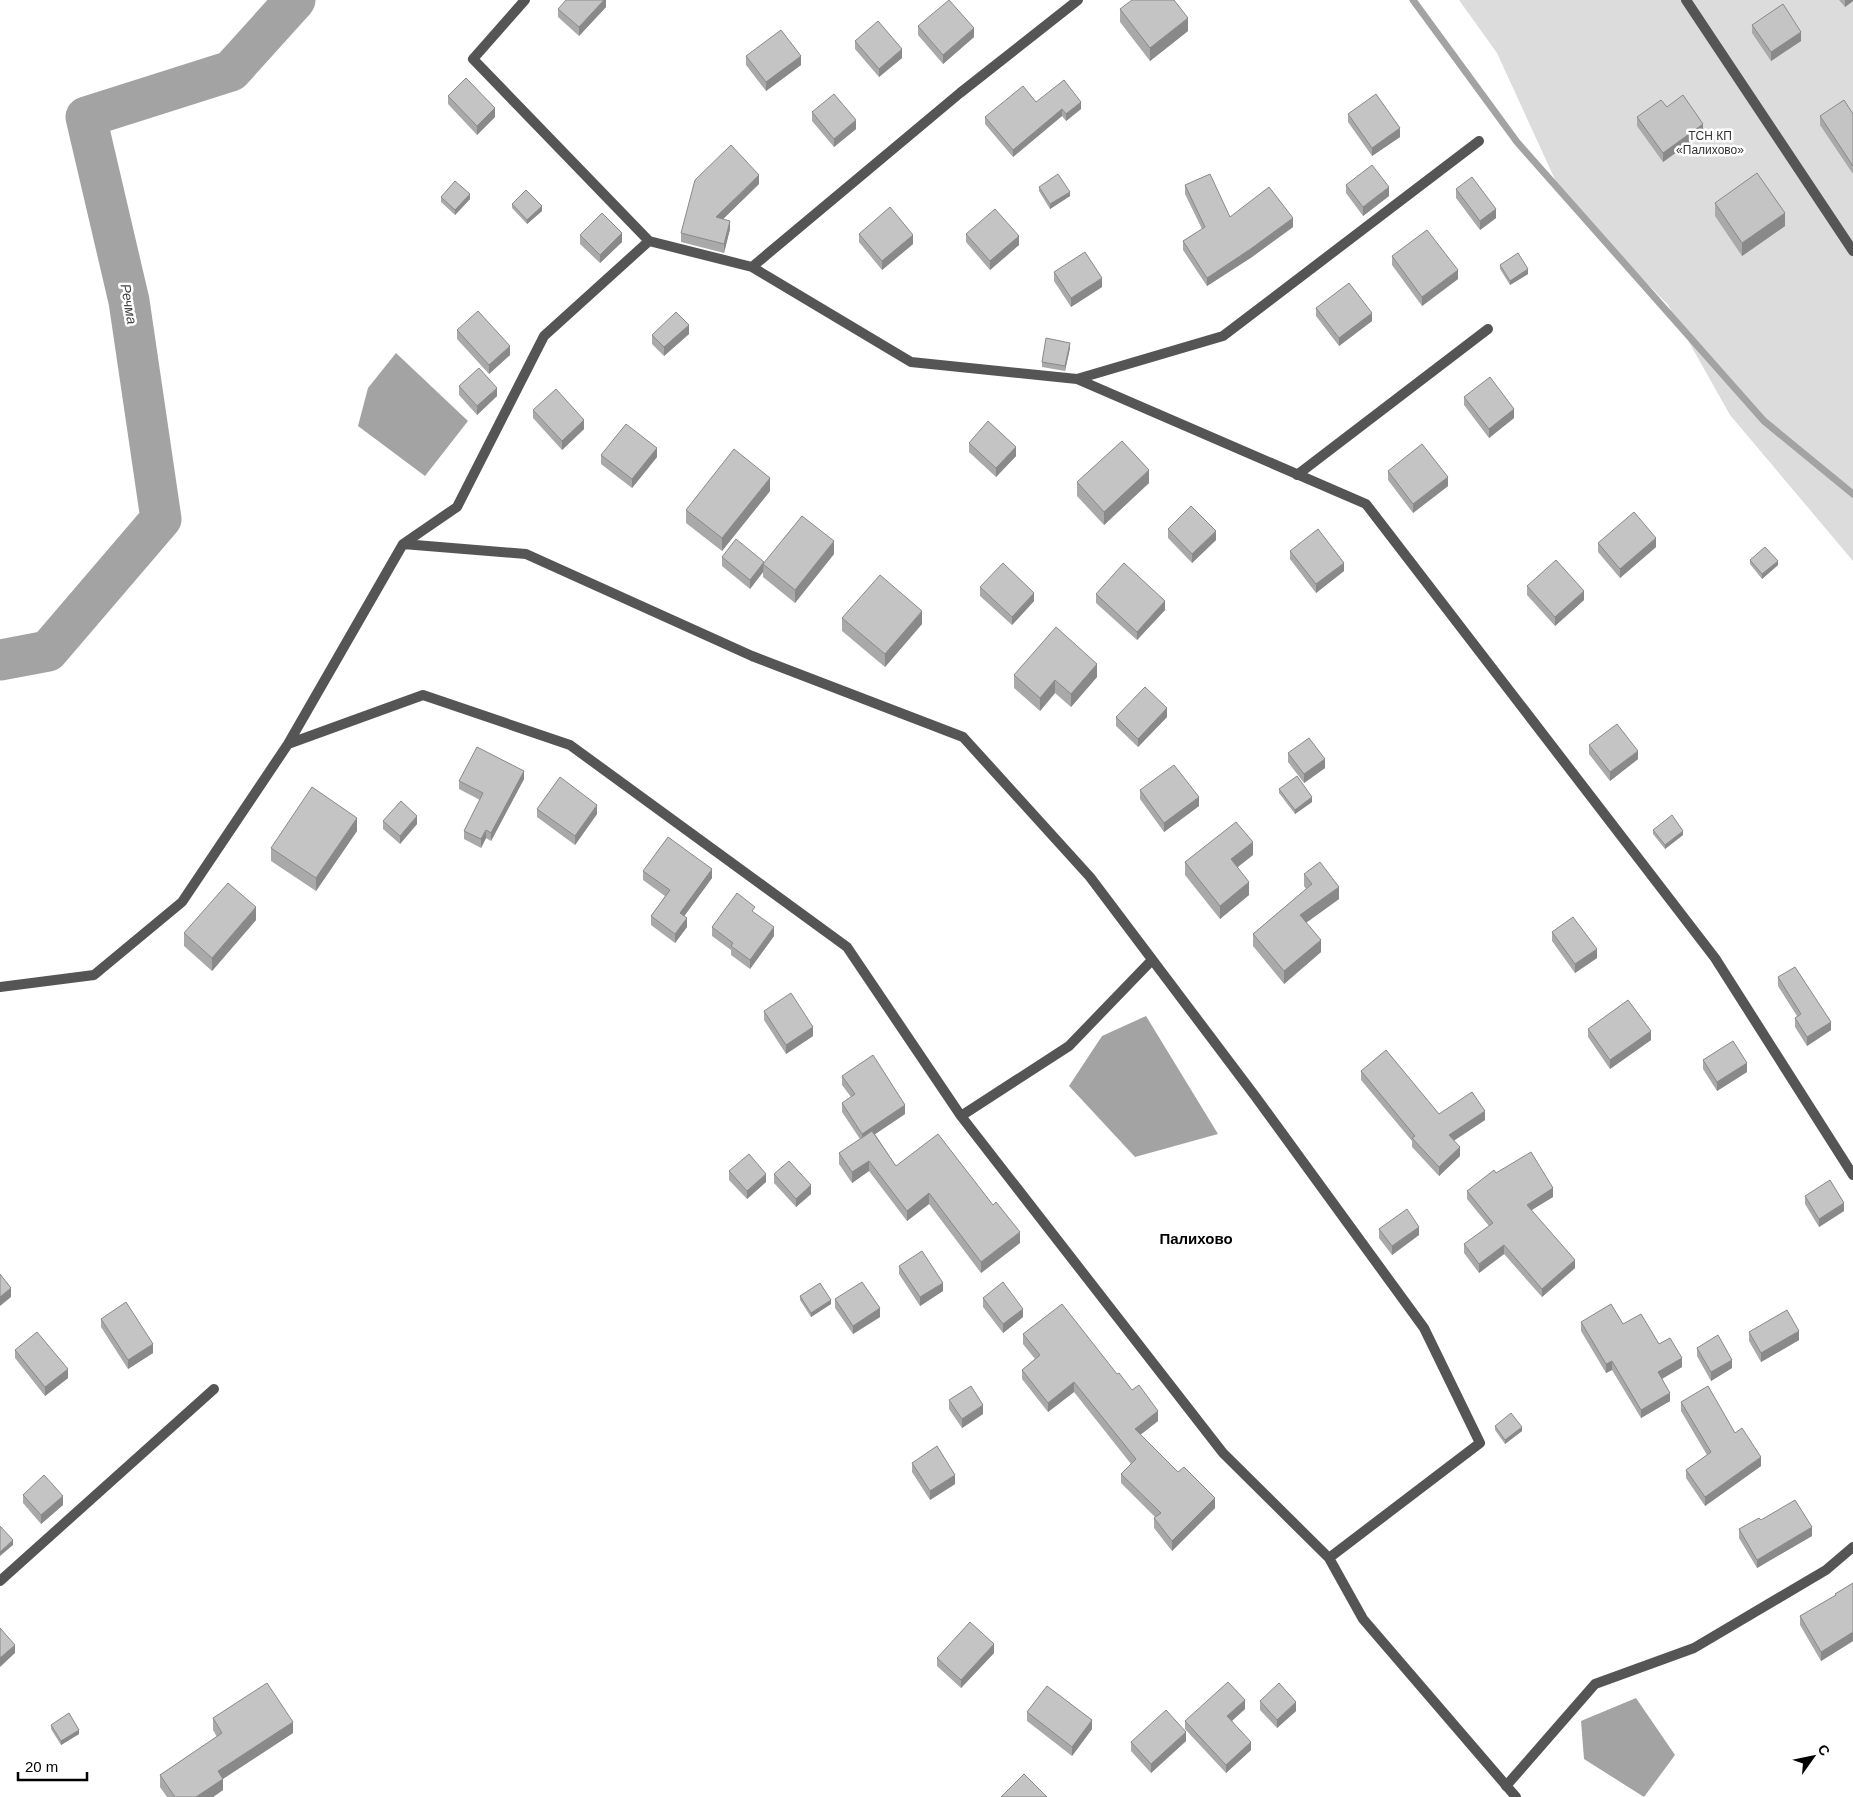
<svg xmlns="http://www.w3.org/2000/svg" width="1853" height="1797" viewBox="0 0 1853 1797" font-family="Helvetica,sans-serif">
	<rect width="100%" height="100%" fill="#fff"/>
	<path fill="#dcdcdc" d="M1459 0H1853V561L1730 415 1668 305 1563 197 1497 53Z"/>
	<path fill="#a3a3a3" d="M396 353 468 421 425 476 358 426 368 388Z
		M1146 1016 1218 1134 1135 1157 1069 1086 1102 1036Z
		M1636 1698 1675 1755 1644 1797 1584 1759 1581 1721Z"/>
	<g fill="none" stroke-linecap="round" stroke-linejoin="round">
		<path stroke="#a3a3a3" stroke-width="7" d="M1413 0 1517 142 1764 421 1853 494"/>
		<path stroke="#a3a3a3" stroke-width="41" d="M0 660 48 651 161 519 129 301 86 117 231 71 295 0"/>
		<path stroke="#555" stroke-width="10" d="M1686 0 1853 251
			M1297 475 1488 329
			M0 1581 214 1389
			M1506 1786 1595 1684 1694 1648 1826 1570 1853 1547"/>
		<path stroke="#555" stroke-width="10" d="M525 0 473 59 649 241 752 267 911 362 1077 379 1366 504 1715 958 1853 1175
			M752 267 960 93 1078 0
			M1077 379 1223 336 1479 141
			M403 544 526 554 752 656 963 737 1090 877 1255 1096 1424 1328 1480 1443 1329 1558
			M288 744 423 695 570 745 847 947 961 1116 1223 1453 1329 1558 1363 1619 1516 1797
			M0 987 94 975 182 902 288 744 403 544 457 507 544 336 649 241
			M961 1116 1069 1046 1152 960"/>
	</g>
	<path fill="#a9a9a9" d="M606 0V7L579 36 558 17V9Z
		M1839 0H1853V1L1845 7Z
		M1120 9 1188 31 1150 61 1120 22Z
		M1752 25 1801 41 1771 61 1752 33Z
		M918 26 974 37 943 64 918 35Z
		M855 41 902 58 879 77 855 49Z
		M746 56 801 65 766 91 746 65Z
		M448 96 495 117 477 135 448 104Z
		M1036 102 1081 109 1066 121 1062 116 1013 157 985 124V117Z
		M1667 107 1703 133 1663 162 1637 126V117Z
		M812 112 856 129 834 147 812 121Z
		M1348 114 1400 137 1372 156 1348 122Z
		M1853 114V174L1820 125V116Z
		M759 184 723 219 730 229 724 253 681 242V233Z
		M1185 185 1230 217 1293 227 1252 257 1207 286 1183 250V241L1202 229 1185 194Z
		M1346 185 1389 196 1363 216 1346 193Z
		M1039 187 1070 196 1050 209 1039 191Z
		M1456 189 1496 218 1480 230 1456 198Z
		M441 197 470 199 455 215 441 202Z
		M1715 203 1785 226 1742 256 1715 216Z
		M512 204 542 211 527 224 512 208Z
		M859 234 913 244 882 270 859 242Z
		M966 234 1019 245 990 270 966 242Z
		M580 235 622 242 600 263 580 244Z
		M1392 256 1458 279 1422 306 1392 265Z
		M1500 265 1528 274 1510 285 1500 269Z
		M1054 272 1102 287 1071 307 1054 281Z
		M1316 308 1372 321 1339 346 1316 316Z
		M457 330 510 355 489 374 457 339Z
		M689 334 664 356 652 344V335Z
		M1070 348 1065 371 1042 367V362Z
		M459 386 497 396 477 415 459 395Z
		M1464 397 1514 418 1489 438 1464 405Z
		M533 410 584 429 562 450 533 418Z
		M969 443 1016 456 996 477 969 452Z
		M601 455 657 457 632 488 601 464Z
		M1388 471 1448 486 1413 513 1388 480Z
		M1077 482 1149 483 1104 525 1077 496Z
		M770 491 722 551 686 523V510Z
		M1168 529 1216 540 1192 563 1168 538Z
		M1598 543 1656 547 1620 578 1598 552Z
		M1290 551 1344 571 1316 593 1290 559Z
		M834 554 795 603 763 577V572L750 589 722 566V557L764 563Z
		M1750 560 1778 565 1762 579 1750 564Z
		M1527 586 1584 600 1555 626 1527 595Z
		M980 587 1034 601 1012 625 980 596Z
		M1096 594 1165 610 1137 640 1096 603Z
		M842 618 922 624 885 667 842 631Z
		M1014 675 1097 677 1071 707 1055 693 1040 711 1014 688Z
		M1116 717H1167L1138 747 1116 726Z
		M1589 745 1638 759 1610 781 1589 754Z
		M1288 753 1325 768 1304 783 1288 762Z
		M524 779 491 841 486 838 481 848 464 839V831L480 800 459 789V781Z
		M1279 789 1312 802 1295 814 1279 793Z
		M1140 790 1199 806 1164 832 1140 799Z
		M537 809 597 814 575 845 537 817Z
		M383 821 417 824 400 844 383 829Z
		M1653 830 1683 835 1665 849 1653 834Z
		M357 831 316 891 271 861V848Z
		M1253 855 1238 867 1249 895 1220 919 1185 875V862Z
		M643 871 712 878 684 916 687 927 675 943 651 925V916L665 896 643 880Z
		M1304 874 1339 899 1306 923 1321 952 1284 984 1253 946V934L1306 889 1304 886Z
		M755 913 774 936 750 969 731 955V950L712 936V927Z
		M256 920 212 971 184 946V933Z
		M1552 932 1597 958 1575 973 1552 941Z
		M1778 977 1831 1030 1807 1046 1795 1027V1018L1797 1016 1778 986Z
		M764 1011 813 1036 786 1054 764 1020Z
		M1588 1029 1651 1040 1610 1069 1588 1037Z
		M1703 1060 1747 1072 1717 1091 1703 1069Z
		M1361 1071 1439 1114 1485 1120 1454 1140 1460 1156 1439 1176 1412 1147V1141L1361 1080Z
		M842 1076 905 1114 875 1134 896 1166 1020 1243 981 1273 929 1204 907 1221 869 1171 852 1183 839 1164V1153L860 1139 842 1112V1103L851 1097 842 1085Z
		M729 1171 766 1182 747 1199 729 1180Z
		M1496 1173 1553 1197 1531 1210 1575 1268 1542 1297 1504 1254 1479 1273 1464 1253V1244L1489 1226 1467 1199V1191Z
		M774 1174 811 1194 796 1207 774 1183Z
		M1805 1196 1844 1211 1819 1227 1805 1204Z
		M1379 1229 1419 1235 1392 1255 1379 1238Z
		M899 1266 943 1291 920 1306 899 1274Z
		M800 1296 831 1304 811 1317 800 1300Z
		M983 1298 1023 1317 1003 1333 983 1307Z
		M835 1299 880 1317 853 1334 835 1308Z
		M101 1319 153 1353 128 1369 101 1327Z
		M1581 1322 1623 1324 1659 1344 1682 1367 1662 1379 1670 1401 1641 1418 1612 1370 1606 1373 1581 1331Z
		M1749 1332 1799 1340 1761 1362 1749 1341Z
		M1023 1334 1117 1374 1158 1421 1140 1435 1215 1508 1172 1551 1154 1528V1518H1156L1121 1483V1474L1131 1464 1074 1392 1048 1412 1022 1379V1370L1035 1359 1023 1344Z
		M1697 1348 1732 1368 1711 1381 1697 1356Z
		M15 1350 68 1378 45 1396 15 1358Z
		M949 1400 983 1414 962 1428 949 1409Z
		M1681 1402 1761 1466 1705 1506 1686 1478V1470L1707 1455 1681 1411Z
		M1495 1426 1522 1431 1505 1444 1495 1430Z
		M912 1463 955 1484 930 1500 912 1472Z
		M23 1495 63 1505 41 1524 23 1503Z
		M1761 1520 1812 1536 1757 1568 1739 1538V1529Z
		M1853 1583V1641L1821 1661 1800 1625V1616L1835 1596V1594Z
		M994 1653 961 1688 937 1666V1658Z
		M1260 1701 1296 1711 1277 1728 1260 1710Z
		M1245 1709 1232 1721 1251 1750 1226 1773 1185 1729V1721Z
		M1027 1712 1092 1729 1072 1756 1027 1721Z
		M213 1718 293 1733 223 1779V1790L213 1797H167L160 1787V1775L217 1737 213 1730Z
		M51 1725 79 1734 61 1745 51 1729Z
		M1186 1741 1151 1773 1131 1751V1742Z"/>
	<path fill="#898989" d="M604 0H606V7L579 36V27Z
		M1845 0H1853V1L1845 7Z
		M1188 18V31L1150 61V48Z
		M974 28V37L943 64V55Z
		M1801 32V41L1771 61V52Z
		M902 49V58L879 77V69Z
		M801 56V65L766 91V82Z
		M1081 102V109L1066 121V114Z
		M495 108V117L477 135V126Z
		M1062 109V116L1013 157V150Z
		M856 120V129L834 147V139Z
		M1703 124V133L1663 162V153Z
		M1400 128V137L1372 156V148Z
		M759 175V184L716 226V217Z
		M1389 187V196L1363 216V207Z
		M1070 192V196L1050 209V204Z
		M470 194V199L455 215V210Z
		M542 206V211L527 224V220Z
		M1496 209V218L1480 230V221Z
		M1785 213V226L1742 256V243Z
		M1293 218V227L1252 257 1207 286V278Z
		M730 221V229L724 253V244Z
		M622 233V242L600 263V255Z
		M913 235V244L882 270V261Z
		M1019 236V245L990 270V261Z
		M1528 269V274L1510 285V281Z
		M1458 270V279L1422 306V297Z
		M1102 278V287L1071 307V298Z
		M1372 313V321L1339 346V338Z
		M689 325V334L664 356V347Z
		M1070 343V348L1065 371V366Z
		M510 346V355L489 374V365Z
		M497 388V396L477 415V406Z
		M1514 409V418L1489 438V429Z
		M584 420V429L562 450V441Z
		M1016 447V456L996 477V468Z
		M657 448V457L632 488V479Z
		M1149 470V483L1104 525V512Z
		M1448 477V486L1413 513V504Z
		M770 478V491L722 551V538Z
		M1216 531V540L1192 563V554Z
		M1656 538V547L1620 578V569Z
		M834 541V554L795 603V590Z
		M1778 561V565L1762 579V574Z
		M764 562 763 572 750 589V580Z
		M1344 563V571L1316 593V584Z
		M1584 591V600L1555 626V617Z
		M1034 593V601L1012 625V617Z
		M1165 601V610L1137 640V632Z
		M922 611V624L885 667V654Z
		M1097 664V677L1071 707V694Z
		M1055 680V693L1040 711V698Z
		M1167 708V717L1138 747V739Z
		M1638 751V759L1610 781V772Z
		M1325 759V768L1304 783V774Z
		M524 771V779L491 841V833Z
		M1199 797V806L1164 832V823Z
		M1312 797V802L1295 814V810Z
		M597 805V814L575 845V836Z
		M417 816V824L400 844V836Z
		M357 818V831L316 891V878Z
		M486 830V838L481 848V839Z
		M1683 831V835L1665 849V845Z
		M1253 842V855L1231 872V859Z
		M712 869V878L680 922V913Z
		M1249 882V895L1220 919V906Z
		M1339 887V899L1300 927V915Z
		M256 907V920L212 971V958Z
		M687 918V927L675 943V934Z
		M774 927V936L750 969V960Z
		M1321 940V952L1284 984V971Z
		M1597 949V958L1575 973V964Z
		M1831 1022V1030L1807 1046V1037Z
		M813 1027V1036L786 1054V1045Z
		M1651 1031V1040L1610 1069V1060Z
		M1747 1063V1072L1717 1091V1082Z
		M905 1105V1114L862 1143V1134Z
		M1485 1111V1120L1449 1144V1135Z
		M1460 1147V1156L1439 1176V1167Z
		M869 1161V1171L852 1183V1172Z
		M766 1174V1182L747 1199V1191Z
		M811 1185V1194L796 1207V1199Z
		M1553 1188V1197L1527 1213V1205Z
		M929 1193V1204L907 1221V1211Z
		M1844 1203V1211L1819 1227V1219Z
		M1419 1227V1235L1392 1255V1246Z
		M1020 1232V1243L981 1273V1262Z
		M1504 1245V1254L1479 1273V1264Z
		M1575 1260V1268L1542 1297V1289Z
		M943 1283V1291L920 1306V1297Z
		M11 1288V1297L0 1306V1297Z
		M831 1300V1304L811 1317V1313Z
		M880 1308V1317L853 1334V1326Z
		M1023 1309V1317L1003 1333V1324Z
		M1799 1331V1340L1761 1362V1353Z
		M153 1344V1353L128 1369V1360Z
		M1682 1358V1367L1658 1381V1372Z
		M1732 1360V1368L1711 1381V1372Z
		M1612 1361V1370L1606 1373V1364Z
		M68 1369V1378L45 1396V1387Z
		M1074 1382V1392L1048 1412V1403Z
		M1670 1393V1401L1641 1418V1410Z
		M983 1405V1414L962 1428V1419Z
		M1158 1411V1421L1135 1439V1429Z
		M1522 1427V1431L1505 1444V1440Z
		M1761 1457V1466L1705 1506V1497Z
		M955 1475V1484L930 1500V1491Z
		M63 1496V1505L41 1524V1515Z
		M1215 1498V1508L1172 1551V1541Z
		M1812 1527V1536L1757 1568V1560Z
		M13 1540V1545L0 1556V1552Z
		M1853 1632V1641L1821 1661V1652Z
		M994 1644V1653L961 1688V1680Z
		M15 1645V1653L0 1667V1658Z
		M1245 1700V1709L1227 1725V1716Z
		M1296 1702V1711L1277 1728V1720Z
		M1092 1720V1729L1072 1756V1747Z
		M293 1722V1733L218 1782V1771Z
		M79 1730V1734L61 1745V1741Z
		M1186 1732V1741L1151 1773V1764Z
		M1251 1742V1750L1226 1773V1765Z
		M223 1779V1790L213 1797H196Z"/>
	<path fill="#c4c4c4" stroke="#898989" d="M566 0H604L579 27 558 9Z
		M949 0 974 28 943 55 918 26Z
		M1132 0H1174L1188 18 1150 48 1120 9Z
		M1783 4 1801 32 1771 52 1752 25Z
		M878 21 902 49 879 69 855 41Z
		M781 30 801 56 766 82 746 56Z
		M466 78 495 108 477 126 448 96Z
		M1064 80 1081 102 1066 114 1062 109 1013 150 985 117 1023 86 1036 102Z
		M834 94 856 120 834 139 812 112Z
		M1376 94 1400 128 1372 148 1348 114Z
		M1683 95 1703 124 1663 153 1637 117 1661 100 1667 107Z
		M1844 100 1853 114V166L1820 116Z
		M731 145 759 175 716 217 730 221 724 244 681 233 695 180Z
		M1372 165 1389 187 1363 207 1346 185Z
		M1757 173 1785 213 1742 243 1715 203Z
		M1058 174 1070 192 1050 204 1039 187Z
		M1210 174 1230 217 1269 187 1293 218 1252 248 1207 278 1183 241 1205 227 1185 185Z
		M1472 177 1496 209 1480 221 1456 189Z
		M455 181 470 194 455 210 441 197Z
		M526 190 542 206 527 220 512 204Z
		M890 207 913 235 882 261 859 234Z
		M995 209 1019 236 990 261 966 234Z
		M602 213 622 233 600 255 580 235Z
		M1427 230 1458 270 1422 297 1392 256Z
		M1085 252 1102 278 1071 298 1054 272Z
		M1518 253 1528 269 1510 281 1500 265Z
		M1349 283 1372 313 1339 338 1316 308Z
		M478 311 510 346 489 365 457 330Z
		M676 312 689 325 664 347 652 335Z
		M1046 338 1070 343 1065 366 1042 362Z
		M479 368 497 388 477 406 459 386Z
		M1490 377 1514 409 1489 429 1464 397Z
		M556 389 584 420 562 441 533 410Z
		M988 421 1016 447 996 468 969 443Z
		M626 424 657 448 632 479 601 455Z
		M1122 441 1149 470 1104 512 1077 482Z
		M1422 444 1448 477 1413 504 1388 471Z
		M734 449 770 478 722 538 686 510Z
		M1191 506 1216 531 1192 554 1168 529Z
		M1634 512 1656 538 1620 569 1598 543Z
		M802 516 834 541 795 590 763 564Z
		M1318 529 1344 563 1316 584 1290 551Z
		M736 539 764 562 750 580 722 557Z
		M1765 547 1778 561 1762 574 1750 560Z
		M1556 560 1584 591 1555 617 1527 586Z
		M1003 563 1034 593 1012 617 980 587Z
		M1124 563 1165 601 1137 632 1096 594Z
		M880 575 922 611 885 654 842 618Z
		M1056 627 1097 664 1071 694 1055 680 1040 698 1014 675Z
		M1145 687 1167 708 1138 739 1116 717Z
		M1617 724 1638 751 1610 772 1589 745Z
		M1309 738 1325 759 1304 774 1288 753Z
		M477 747 524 771 491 833 486 830 481 839 464 831 483 793 459 781Z
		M1174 765 1199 797 1164 823 1140 790Z
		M1297 776 1312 797 1295 810 1279 789Z
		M560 777 597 805 575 836 537 809Z
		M312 787 357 818 316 878 271 848Z
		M401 801 417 816 400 836 383 821Z
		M1672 815 1683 831 1665 845 1653 830Z
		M1236 822 1253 842 1231 859 1249 882 1220 906 1185 862Z
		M668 837 712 869 680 913 687 918 675 934 651 916 670 890 643 871Z
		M1320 862 1339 887 1300 915 1321 940 1284 971 1253 934 1312 884 1304 874Z
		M228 883 256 907 212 958 184 933Z
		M737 893 755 907 752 911 774 927 750 960 731 946 733 943 712 927Z
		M1573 917 1597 949 1575 964 1552 932Z
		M1795 967 1831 1022 1807 1037 1795 1018 1801 1014 1778 977Z
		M791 993 813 1027 786 1045 764 1011Z
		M1628 1000 1651 1031 1610 1060 1588 1029Z
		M1733 1041 1747 1063 1717 1082 1703 1060Z
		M1386 1050 1439 1114 1472 1092 1485 1111 1449 1135 1460 1147 1439 1167 1412 1138 1415 1136 1361 1071Z
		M873 1055 905 1105 862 1134 842 1103 855 1094 842 1076Z
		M872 1131 896 1166 938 1134 993 1205 996 1202 1020 1232 981 1262 929 1193 907 1211 869 1161 852 1172 839 1153Z
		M1531 1152 1553 1188 1527 1205 1575 1260 1542 1289 1504 1245 1479 1264 1464 1244 1493 1223 1467 1191 1494 1170 1496 1173Z
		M749 1154 766 1174 747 1191 729 1171Z
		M789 1161 811 1185 796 1199 774 1174Z
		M1830 1180 1844 1203 1819 1219 1805 1196Z
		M1407 1209 1419 1227 1392 1246 1379 1229Z
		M922 1251 943 1283 920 1297 899 1266Z
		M0 1274 11 1288 0 1297Z
		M862 1282 880 1308 853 1326 835 1299Z
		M1003 1282 1023 1309 1003 1324 983 1298Z
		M820 1283 831 1300 811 1313 800 1296Z
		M126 1302 153 1344 128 1360 101 1319Z
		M1062 1304 1117 1374 1119 1373 1132 1390 1139 1385 1158 1411 1135 1429 1178 1472 1184 1467 1215 1498 1172 1541 1154 1518 1161 1513 1121 1474 1136 1459 1074 1382 1048 1403 1022 1370 1040 1355 1023 1334Z
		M1611 1304 1623 1324 1641 1314 1659 1344 1670 1338 1682 1358 1658 1372 1670 1393 1641 1410 1612 1361 1606 1364 1581 1322Z
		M1787 1310 1799 1331 1761 1353 1749 1332Z
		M37 1332 68 1369 45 1387 15 1350Z
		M1718 1335 1732 1360 1711 1372 1697 1348Z
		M971 1386 983 1405 962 1419 949 1400Z
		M1708 1386 1735 1433 1742 1428 1761 1457 1705 1497 1686 1470 1711 1452 1681 1402Z
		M1511 1413 1522 1427 1505 1440 1495 1426Z
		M937 1446 955 1475 930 1491 912 1463Z
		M44 1475 63 1496 41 1515 23 1495Z
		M1795 1500 1812 1527 1757 1560 1739 1529 1759 1518 1761 1520Z
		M0 1526 13 1540 0 1552Z
		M1853 1583V1632L1821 1652 1800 1616 1836 1595 1835 1594Z
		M970 1622 994 1644 961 1680 937 1658Z
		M0 1628 15 1645 0 1658Z
		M1228 1682 1245 1700 1227 1716 1251 1742 1226 1765 1185 1721Z
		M267 1683 293 1722 218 1771 223 1779 196 1797H175L160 1775 222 1733 213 1718Z
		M1279 1683 1296 1702 1277 1720 1260 1701Z
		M1047 1686 1092 1720 1072 1747 1027 1712Z
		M1166 1710 1186 1732 1151 1764 1131 1742Z
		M69 1713 79 1730 61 1741 51 1725Z
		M1024 1774 1047 1797H1001Z"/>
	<g text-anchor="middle" stroke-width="5" stroke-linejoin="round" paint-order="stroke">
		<g font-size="12" fill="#333" stroke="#fff">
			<text x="1710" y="140">ТСН КП<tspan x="1710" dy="14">«Палихово»</tspan></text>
		</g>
		<g font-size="14" font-style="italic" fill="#444" stroke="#fff">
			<text transform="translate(129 304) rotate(80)" y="5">Речма</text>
		</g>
		<g font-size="15" font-weight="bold" fill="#000" stroke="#fff">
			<text x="1196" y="1244">Палихово</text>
		</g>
	</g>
	<g transform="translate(1813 1757) rotate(57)" stroke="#ffffff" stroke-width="4" paint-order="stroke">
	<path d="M0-4L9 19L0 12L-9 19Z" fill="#000000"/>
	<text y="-8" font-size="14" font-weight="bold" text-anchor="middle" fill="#000000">С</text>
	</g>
	<path d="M18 1772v8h69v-8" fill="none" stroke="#000000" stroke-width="2.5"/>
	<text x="25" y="1772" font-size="15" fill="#000000" stroke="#ffffff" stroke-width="4" paint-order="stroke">20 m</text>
</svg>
